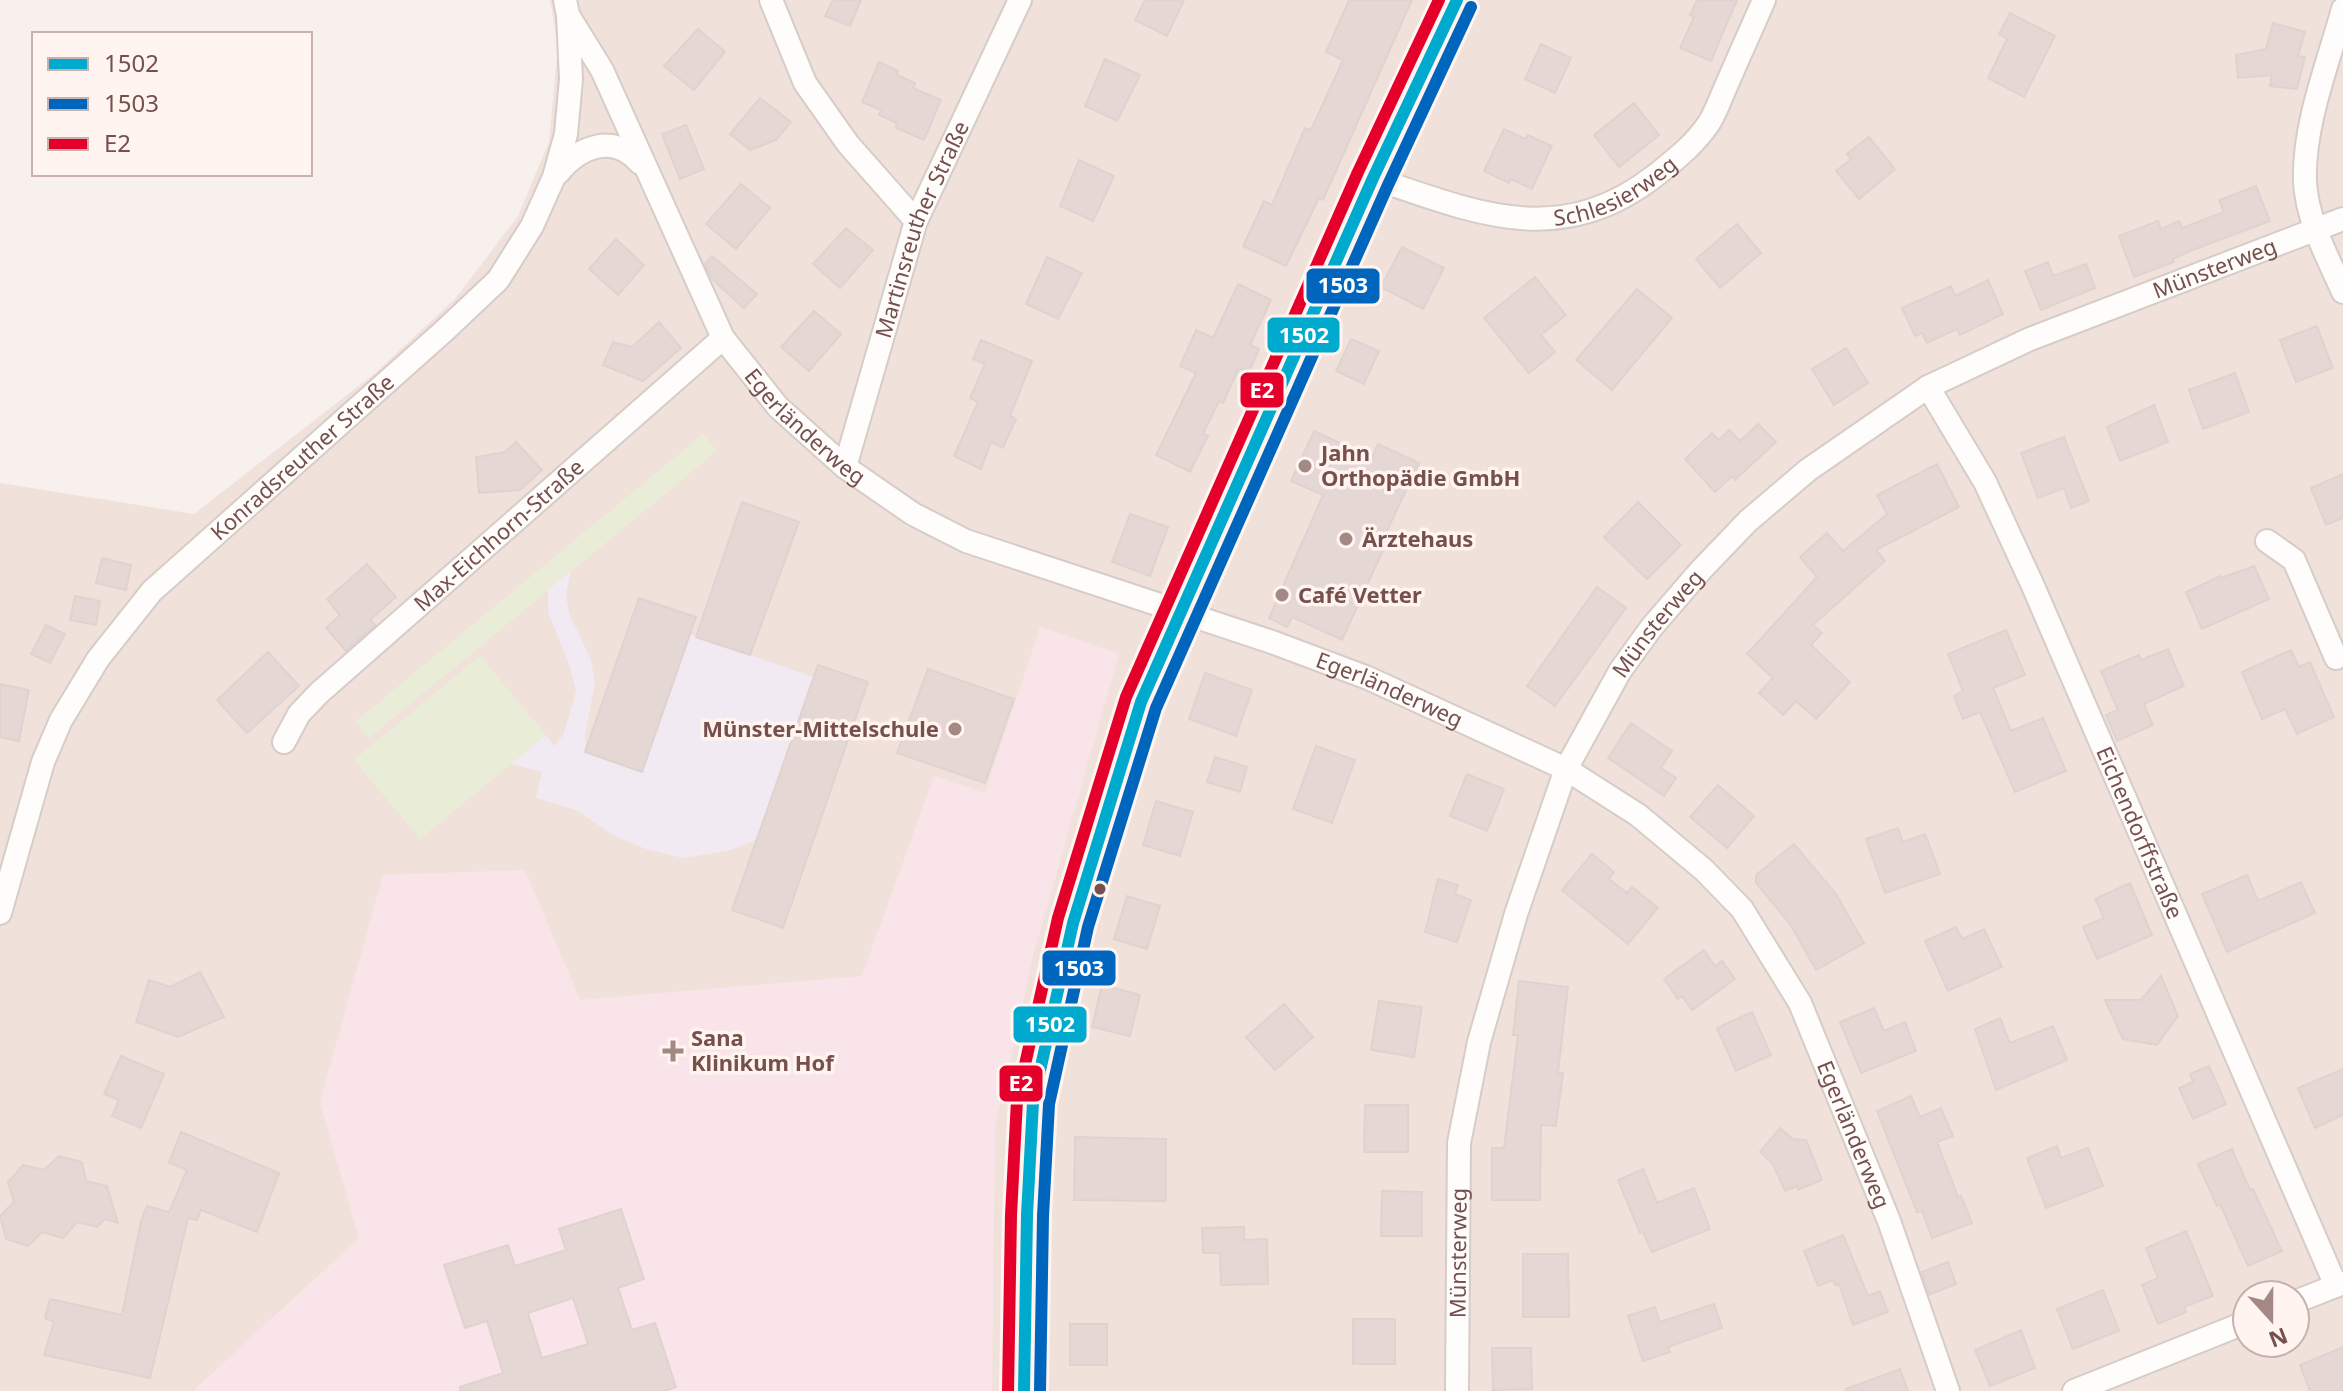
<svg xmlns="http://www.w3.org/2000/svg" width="2343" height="1391" viewBox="0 0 2343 1391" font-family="'Noto Sans',sans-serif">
	<rect width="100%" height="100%" fill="#f7f0ec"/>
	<path fill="#f0e1da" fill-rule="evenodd" d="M550 0H2343V1391H0V483L194 514 374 374 455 299 518 216 549 142 558 46ZM2247 1295H2295V1343H2247Z"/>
	<path fill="#f1eaf3" d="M571 571 566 594 569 613 591 660 595 683 585 735 586 752 690 634 813 677 757 840 727 851 683 858 646 849 611 834 578 811 536 798 542 772 511 764 546 735 554 746 563 735 570 713 576 690 569 664 548 612V590Z"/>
	<path fill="#f9e5e9" d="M1040 627 1119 654 1033 956 995 1127 992 1391H193L359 1238 320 1102 383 875 525 870 580 1000 862 976 934 776 985 793Z"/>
	<path fill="#e9edd7" d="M703 434 717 451 369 738 355 722Z
		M480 656 546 735 420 839 354 760Z"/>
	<path fill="#e4d7d4" stroke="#e0d2cf" stroke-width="2" fill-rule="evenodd" d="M833 0H861L850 26 825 16Z
		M1145 0H1184L1167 36 1135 20Z
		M1349 0H1412L1323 200 1319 198 1286 266 1243 246 1264 201 1272 205 1305 128 1311 130 1343 60 1326 52Z
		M1697 0H1737L1711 61 1680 48 1694 17 1690 15Z
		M2010 13 2055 36 2024 97 1988 78 2007 39 1999 34Z
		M2273 23 2305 32 2298 56 2305 57 2297 89 2270 86 2272 75 2238 78 2236 55 2266 49Z
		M698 29 725 52 694 90 664 66Z
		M1541 44 1571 58 1555 93 1525 79Z
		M1105 59 1140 75 1117 121 1085 106Z
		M879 62 898 71 897 75 915 83 913 88 941 100 924 140 896 128 897 123 879 115 881 110 862 102Z
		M760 98 791 122 776 140 750 150 730 134Z
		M1634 103 1659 135 1619 167 1594 135Z
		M686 125 704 169 680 179 662 134Z
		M1504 129 1526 139 1528 135 1552 146 1532 189 1511 179 1509 183 1484 171Z
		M1869 137 1895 169 1859 199 1836 171 1851 159 1847 154Z
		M1079 160 1114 176 1093 221 1060 206Z
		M741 184 770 208 736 249 706 224Z
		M2256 186 2270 221 2190 251 2173 259 2174 262 2134 277 2119 236 2158 221 2161 229 2179 221 2182 228 2224 212 2219 200Z
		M1737 224 1761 253 1720 288 1696 259Z
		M846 228 873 250 840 288 813 264Z
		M616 239 644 265 618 295 589 269Z
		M1402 247 1444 268 1423 309 1381 287Z
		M712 256 757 294 744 308 712 279 705 264Z
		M1047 257 1082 273 1058 319 1026 304Z
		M2048 262 2053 276 2086 264 2095 288 2041 310 2025 271Z
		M1535 277 1566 315 1541 335 1555 352 1529 373 1484 318Z
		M1988 280 2003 314 1960 335 1957 329 1927 343 1922 333 1915 336 1902 308 1951 286 1955 296Z
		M1238 284 1271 300 1250 345 1259 349 1249 372 1239 368 1223 403 1219 401 1203 434 1208 436 1190 472 1156 455 1196 373 1180 366 1196 330 1213 338Z
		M1637 289 1672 318 1612 390 1576 360Z
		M814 311 841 334 809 371 781 347Z
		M659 322 681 348 643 381 603 365 613 342 632 347Z
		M2317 326 2333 368 2296 382 2280 340Z
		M1351 339 1379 351 1364 384 1336 371Z
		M981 340 1032 361 1010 416 1016 419 1003 448 991 442 981 469 954 456 978 402 970 398 985 364 973 359Z
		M1846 348 1868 383 1834 405 1812 369Z
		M2235 373 2249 412 2203 429 2189 390Z
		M2154 405 2168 442 2120 461 2107 427Z
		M1758 424 1776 442 1735 480 1732 476 1715 492 1685 459 1712 433 1719 440 1729 430 1740 441Z
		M1314 431 1372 458 1378 444 1419 463 1386 533 1390 535 1342 640 1292 617 1287 627 1269 618 1323 495 1291 481Z
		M2064 437 2089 501 2071 508 2064 488 2038 498 2021 453Z
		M516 442 542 470 520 490 479 493 476 457 505 452Z
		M1937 464 1959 507 1876 550 1885 561 1813 625 1822 633 1811 645 1850 682 1816 719 1796 701 1783 715 1759 693 1773 678 1747 654 1817 577 1800 557 1827 533 1843 551 1887 514 1877 495Z
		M2343 474V518L2326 525 2311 488Z
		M742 502 799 522 750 655 696 637Z
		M1638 502 1681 545 1647 579 1604 537Z
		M1130 514 1168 527 1150 576 1112 562Z
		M102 558 131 565 126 590 96 583Z
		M367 564 396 597 370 620 375 625 346 651 326 628 340 615 327 599Z
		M2254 566 2269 599 2202 629 2186 592 2220 576 2221 578Z
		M1597 587 1626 608 1555 706 1527 686Z
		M75 596 100 601 96 625 70 620Z
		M639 598 696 617 642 772 585 752Z
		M46 625 65 634 50 663 31 654Z
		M2006 630 2025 675 1993 688 2011 731 2043 718 2066 771 2015 792 1980 712 1963 719 1954 696 1963 691 1948 654Z
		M2168 649 2184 686 2144 704 2153 725 2117 741 2106 715 2118 710 2101 671 2139 655 2141 660Z
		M2291 650 2299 667 2310 662 2334 717 2297 734 2285 709 2262 719 2242 672Z
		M268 652 299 686 247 733 217 700Z
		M818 665 868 682 783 928 732 910Z
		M928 669 1014 699 985 783 897 753Z
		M1205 673 1252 690 1236 736 1189 719Z
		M0 684 29 690 19 741 0 737Z
		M1631 723 1672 751 1661 768 1676 778 1664 796 1608 758Z
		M1316 746 1355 760 1332 823 1293 809Z
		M1215 757 1247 767 1240 792 1207 782Z
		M1467 774 1504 789 1487 831 1450 816Z
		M1718 785 1754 816 1727 848 1690 817Z
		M1156 801 1193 812 1180 856 1143 845Z
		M1898 828 1903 842 1925 834 1940 874 1885 893 1866 839Z
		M1794 844 1836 894 1864 943 1816 970 1790 924 1756 883V875Z
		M1592 854 1614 872 1609 879 1627 893 1632 887 1658 908 1628 944 1562 890Z
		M2247 875 2258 901 2301 882 2315 913 2227 952 2202 894Z
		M1438 879 1458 885 1455 894 1471 900 1457 942 1425 932Z
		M2130 883 2152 935 2097 959 2083 927 2104 918 2095 899Z
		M1127 896 1160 906 1147 949 1114 939Z
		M1956 927 1962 939 1984 929 2002 967 1948 991 1925 941Z
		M1704 950 1715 966 1722 961 1735 979 1692 1010 1682 996 1678 999 1664 979Z
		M200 972 224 1017 178 1037 136 1022 149 980 170 987Z
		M2161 976 2178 1016 2157 1045 2123 1039 2105 1000H2141Z
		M1519 981 1568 987 1558 1073H1563L1556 1126 1541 1125 1540 1200H1492V1148H1504L1518 1035H1513Z
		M1102 985 1140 995 1130 1036 1092 1027Z
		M1379 1001 1422 1007 1414 1057 1371 1050Z
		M1284 1004 1313 1037 1275 1070 1246 1037Z
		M1874 1008 1884 1031 1905 1022 1916 1051 1861 1073 1840 1022Z
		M1752 1012 1771 1055 1736 1071 1717 1028Z
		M2000 1018 2010 1043 2053 1026 2067 1060 1996 1090 1975 1029Z
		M121 1056 164 1074 141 1128 112 1116 119 1100 104 1094Z
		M2209 1066 2226 1104 2193 1119 2179 1088 2193 1082 2190 1074Z
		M2343 1069V1115L2315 1128 2298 1088Z
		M1911 1096 1920 1117 1941 1108 1953 1136 1937 1142 1958 1197 1961 1196 1972 1223 1932 1238 1922 1211 1917 1212 1877 1111Z
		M1365 1105H1408V1152H1364Z
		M1780 1128 1793 1139 1806 1140 1822 1180 1798 1190 1797 1186 1785 1191 1773 1164 1760 1152Z
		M181 1132 279 1173 257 1232 201 1210 197 1220 188 1218 150 1378 44 1355 54 1322 45 1318 50 1299 122 1315 141 1221 147 1206 169 1212 187 1170 169 1163Z
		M1075 1137 1166 1139V1201L1074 1200Z
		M2057 1146 2061 1158 2088 1148 2103 1186 2046 1208 2027 1158Z
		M2232 1149 2250 1190 2253 1189 2282 1251 2248 1266 2220 1204 2217 1206 2198 1164Z
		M59 1156 82 1162 86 1181 107 1186 118 1223 105 1219 97 1227 77 1222 63 1238 42 1232 28 1246 6 1239 0 1216 14 1202 8 1182 23 1165 44 1170Z
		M1643 1169 1657 1203 1694 1188 1710 1229 1652 1252 1643 1232 1640 1233 1618 1180Z
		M1382 1191 1422 1192V1236H1381Z
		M621 1209 644 1279 618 1288 632 1330 655 1323 676 1387 664 1391H460V1387L503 1373 487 1321 465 1328 444 1265 508 1245 515 1266 566 1250 559 1229ZM573 1298 588 1344 542 1358 528 1313Z
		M1244 1227V1240L1267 1239 1268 1284 1221 1285 1220 1253H1203L1202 1228Z
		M2186 1231 2213 1296 2184 1307 2186 1312 2158 1324 2142 1285 2158 1278 2146 1248Z
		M1843 1235 1868 1296 1880 1291 1888 1312 1853 1325 1839 1284 1835 1285 1833 1280 1818 1286 1804 1251Z
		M1523 1254H1568L1569 1317H1523Z
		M1948 1262 1956 1284 1929 1295 1922 1272Z
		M2103 1290 2119 1331 2073 1349 2057 1309Z
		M1714 1304 1722 1328 1668 1347 1670 1352 1643 1361 1628 1316 1655 1307 1660 1322Z
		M1353 1319H1395V1364H1353Z
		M1070 1324H1107V1365H1070Z
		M2021 1330 2035 1368 1990 1386 1975 1350Z
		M2343 1347V1391H2310L2300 1365Z
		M1492 1348H1531L1532 1389 1493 1390Z
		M1900 1369 1908 1391H1846V1389Z"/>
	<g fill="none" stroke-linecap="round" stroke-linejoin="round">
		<g stroke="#d6ccc8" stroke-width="26">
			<g id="street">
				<path d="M771 0 805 83 848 144 916 221"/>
				<path d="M2343 9C2328 64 2303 125 2305 182 2307 220 2328 258 2343 292"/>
				<path id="s1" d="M568 15 602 70 723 338 778 407 845 467 913 514 966 541 1272 642 1368 678 1566 769 1638 815 1704 870 1742 909 1800 1003 1889 1221 1948 1391"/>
				<path d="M558 173C579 147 614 132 640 163"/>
				<path id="s2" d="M1373 178C1476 213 1560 250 1656 175 1676 159 1695 144 1709 123 1716 112 1721 97 1727 84 1739 56 1752 28 1764 0"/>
				<path id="s3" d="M1928 387 1985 482 2033 586 2336 1286"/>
				<path id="s4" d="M845 467 916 221 1020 0"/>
				<path d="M2267 541 2294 560 2336 658"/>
				<path id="s5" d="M284 742 299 714 319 693 723 338"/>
				<path id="s6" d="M0 913 43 762 61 720 98 659 152 591 444 331 498 280 532 226 554 177 566 134 571 79 568 15 565 0"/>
				<path d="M2295 1302 2343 1283"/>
				<path id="s7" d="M1457 1391 1459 1143 1479 1042 1516 914 1566 769 1620 671 1651 628 1701 570 1748 521 1808 470 1928 387 2030 339 2343 219"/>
				<path d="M2074 1391 2247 1322"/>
			</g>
		</g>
		<g stroke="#d8cdca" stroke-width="36">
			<path id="secondary" d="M1024 1391 1027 1215 1033 1102 1073 923 1141 702 1373 178 1457 0"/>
		</g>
		<use href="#street" stroke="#fefdfc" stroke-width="22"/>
		<use href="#secondary" stroke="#fefdfc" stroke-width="32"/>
		<g stroke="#fff4ef" stroke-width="18">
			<path id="bus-1" d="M1024 1391 1027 1215 1033 1102 1073 923 1141 702 1373 178 1457 0"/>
		</g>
		<g stroke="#fff4ef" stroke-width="18">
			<path id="bus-2" d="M1040 1391 1043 1216 1049 1104 1088 927 1156 708 1388 185 1471 7"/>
		</g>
		<g stroke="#fff4ef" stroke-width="18">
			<path id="bus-3" d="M1008 1391 1011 1215 1017 1100 1058 918 1126 697 1358 172 1439 0"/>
		</g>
		<use href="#bus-1" stroke="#00a9ce" stroke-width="12"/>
		<use href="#bus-2" stroke="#0065bd" stroke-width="12"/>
		<use href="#bus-3" stroke="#e4002b" stroke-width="12"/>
	</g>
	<g fill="#a38884" stroke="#fff4ef" stroke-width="3">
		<circle cx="1305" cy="466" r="8"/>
		<circle cx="1346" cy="539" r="8"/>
		<circle cx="1282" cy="595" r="8"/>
		<circle cx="955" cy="729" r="8"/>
		<path d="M669 1039h8v8h8v8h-8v8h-8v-8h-8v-8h8z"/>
	</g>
	<circle fill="#76504c" stroke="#fff4ef" stroke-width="3" cx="1100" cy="889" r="7"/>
	<g text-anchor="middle" stroke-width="7" stroke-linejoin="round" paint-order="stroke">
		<g font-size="22" fill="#76504c" stroke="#fff4ef">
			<text dy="8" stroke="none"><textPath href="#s2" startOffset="254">Schlesierweg</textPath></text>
			<text dy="8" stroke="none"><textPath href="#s4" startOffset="250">Martinsreuther Straße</textPath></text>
			<text dy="8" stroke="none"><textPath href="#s7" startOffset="1482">Münsterweg</textPath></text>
			<text dy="8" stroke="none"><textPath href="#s1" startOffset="480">Egerländerweg</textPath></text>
			<text dy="8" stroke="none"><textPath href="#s6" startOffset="562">Konradsreuther Straße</textPath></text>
			<text dy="8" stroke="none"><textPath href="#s5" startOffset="300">Max-Eichhorn-Straße</textPath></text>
			<text dy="8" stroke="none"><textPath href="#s7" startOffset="810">Münsterweg</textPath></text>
			<text dy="8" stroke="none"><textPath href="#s1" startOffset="1128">Egerländerweg</textPath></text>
			<text dy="8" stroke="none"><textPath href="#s3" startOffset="494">Eichendorffstraße</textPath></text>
			<text dy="8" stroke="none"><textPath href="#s1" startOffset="1800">Egerländerweg</textPath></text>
			<text dy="8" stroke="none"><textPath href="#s7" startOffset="138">Münsterweg</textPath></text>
		</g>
		<g font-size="22" font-weight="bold" fill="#76504c" stroke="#fff4ef" text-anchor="start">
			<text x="1321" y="461">Jahn<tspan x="1321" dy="25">Orthopädie GmbH</tspan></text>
			<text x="1362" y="547">Ärztehaus</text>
			<text x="1298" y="603">Café Vetter</text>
			<text x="939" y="737" text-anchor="end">Münster-Mittelschule</text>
			<text x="691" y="1046">Sana<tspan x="691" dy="25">Klinikum Hof</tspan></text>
		</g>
	</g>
	<g stroke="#fff4ef" stroke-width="3">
		<rect x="1305" y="267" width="76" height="38" rx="8" fill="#0065bd"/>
		<rect x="1266" y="316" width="75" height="38" rx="8" fill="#00a9ce"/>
		<rect x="1239" y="371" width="46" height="38" rx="8" fill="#e4002b"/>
		<rect x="1041" y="949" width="76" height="38" rx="8" fill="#0065bd"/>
		<rect x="1012" y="1005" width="76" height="39" rx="8" fill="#00a9ce"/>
		<rect x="998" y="1064" width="46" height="39" rx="8" fill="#e4002b"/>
	</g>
	<g font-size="22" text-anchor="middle" font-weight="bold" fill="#fff">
		<text x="1343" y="293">1503</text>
		<text x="1304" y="343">1502</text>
		<text x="1262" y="398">E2</text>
		<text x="1079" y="976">1503</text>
		<text x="1050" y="1032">1502</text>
		<text x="1021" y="1091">E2</text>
	</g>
	<rect x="32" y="32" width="280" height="144" fill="#fff4ef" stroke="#c8b2ae" stroke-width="2"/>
	<rect x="48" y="58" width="40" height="12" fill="#00a9ce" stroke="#c8b2ae" stroke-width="2"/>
	<text x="104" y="72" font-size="24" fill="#76504c">1502</text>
	<rect x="48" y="98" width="40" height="12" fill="#0065bd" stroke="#c8b2ae" stroke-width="2"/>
	<text x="104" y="112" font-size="24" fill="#76504c">1503</text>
	<rect x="48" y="138" width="40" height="12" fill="#e4002b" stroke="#c8b2ae" stroke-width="2"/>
	<text x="104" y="152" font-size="24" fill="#76504c">E2</text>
	<g transform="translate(2271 1319) rotate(159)"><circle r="38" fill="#fff4ef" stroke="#c8b2ae" stroke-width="2"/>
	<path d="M0-6L14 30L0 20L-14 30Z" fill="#a38884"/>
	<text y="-12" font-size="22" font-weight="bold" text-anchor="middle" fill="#76504c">N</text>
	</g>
</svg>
